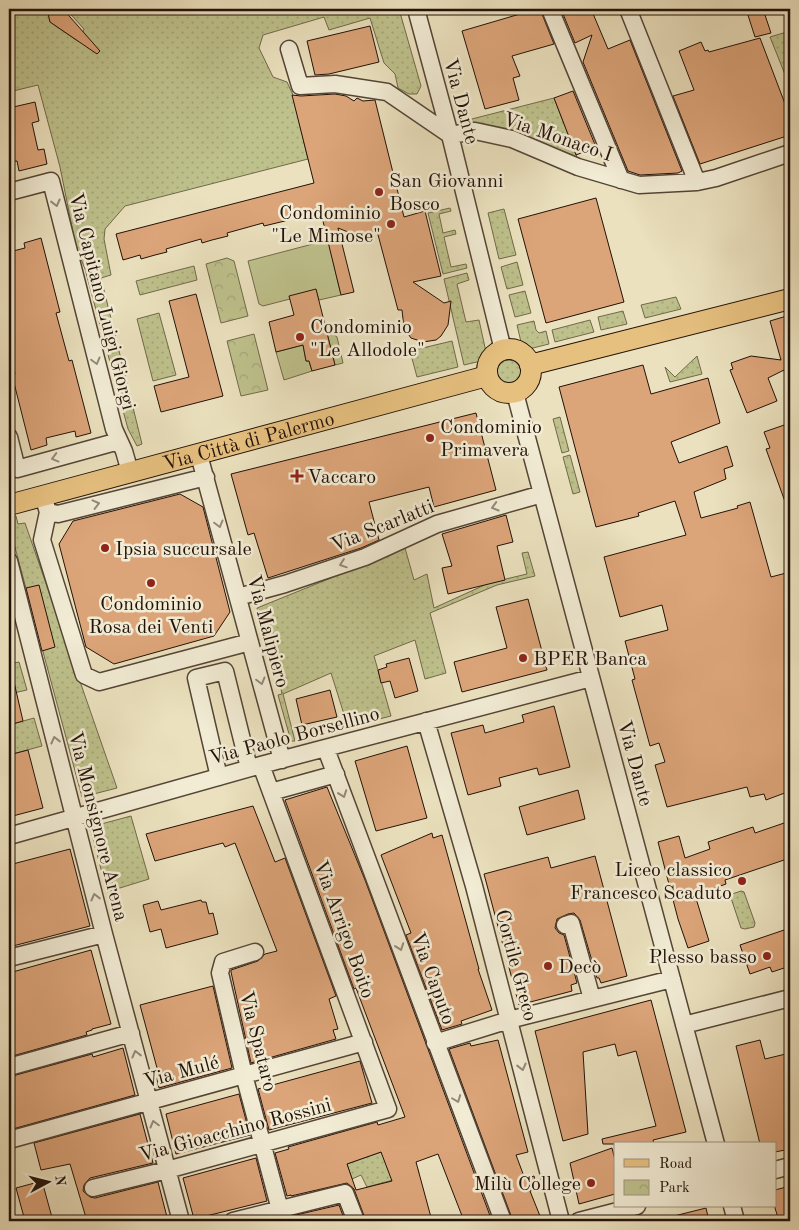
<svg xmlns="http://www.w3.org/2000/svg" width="799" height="1230" viewBox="0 0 799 1230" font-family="'Old Standard TT',serif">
	<defs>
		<pattern id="grass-dots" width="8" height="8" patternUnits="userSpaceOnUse" patternTransform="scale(1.25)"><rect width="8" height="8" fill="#bec18c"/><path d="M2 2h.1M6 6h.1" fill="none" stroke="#a3a577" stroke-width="1.8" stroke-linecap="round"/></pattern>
		<pattern id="park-crowns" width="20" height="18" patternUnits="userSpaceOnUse" patternTransform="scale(1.25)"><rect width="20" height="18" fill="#bec18c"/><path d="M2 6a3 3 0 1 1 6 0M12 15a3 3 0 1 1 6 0" fill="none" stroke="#a3a577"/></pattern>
	</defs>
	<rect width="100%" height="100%" fill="#ebe1be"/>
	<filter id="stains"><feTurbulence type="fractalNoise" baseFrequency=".004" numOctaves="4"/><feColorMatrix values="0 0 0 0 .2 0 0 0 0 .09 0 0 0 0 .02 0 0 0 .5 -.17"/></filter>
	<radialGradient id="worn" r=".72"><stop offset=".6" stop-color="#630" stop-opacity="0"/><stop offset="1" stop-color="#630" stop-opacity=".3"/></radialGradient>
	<path fill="url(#grass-dots)" stroke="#70694a" d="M9 9H47L50 22 79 42 84 29 66 9H399L421 86 417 94H409L398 88 395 74 384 63 370 18 329 30 324 17 263 35 259 48 273 77 287 82 293 95 308 159 125 206 105 229 104 239 111 275 101 278 142 444 137 446 128 429 85 269 76 247 60 167 38 85 9 92Z
		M790 31V87L770 37Z
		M554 98 577 157 515 132 464 121Z
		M450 208 451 211 439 214 443 233 455 230 456 234 444 237 451 267 466 264 467 268 443 274 428 213Z
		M504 209 516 255 499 259 488 213Z
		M517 262 523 285 507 289 501 267Z
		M194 266 197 280 140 295 136 281Z
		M467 273 469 280 457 284 466 322 479 320 486 352 481 361 464 365 444 279Z
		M525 291 531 313 515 317 509 295Z
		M676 297 681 309 645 318 641 305Z
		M623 311 627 324 601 330 598 317Z
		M159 313 176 375 153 381 137 319Z
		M590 320 594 332 555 342 552 330Z
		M534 321 536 330 539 333 546 331 549 344 529 349 521 342 517 325Z
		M452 341 458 367 417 377 410 351Z
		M697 356 702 374 670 382 665 367 675 377Z
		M497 372a12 12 0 1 1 24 0a12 12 0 1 1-24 0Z
		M560 417 569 451 562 453 553 419Z
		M570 455 580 492 573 494 563 457Z
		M16 516 18 524 25 523 117 788 82 797 9 525 12 517Z
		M405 548 414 580 427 574 434 608 489 583 527 574 522 553 528 552 535 576 497 585 430 613 446 673 425 679 415 640 374 656 391 716 348 727 331 673 283 694 295 741H291L278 695 282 694 278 674 274 675 257 608Z
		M19 662 27 690 9 694V664Z
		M34 718 42 746 9 755V725Z
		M131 816 149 879 107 892 90 827Z
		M741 891 744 892 755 923 754 927 745 929 741 928 731 898 732 894Z
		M381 1152 415 1162 419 1173 367 1187 361 1175 352 1179 347 1164Z"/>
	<path fill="url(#park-crowns)" stroke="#70694a" d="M227 258 234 261 248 316 221 323 206 264Z
		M254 334 268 390 241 396 227 341Z"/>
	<path fill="#bec18c" stroke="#70694a" d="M328 240 341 295 319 300 316 290 290 299 263 306 259 304 248 261Z
		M326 329 337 337 343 363 335 365Z
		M303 345 306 361H309L312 371 284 380 276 352Z"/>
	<path fill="#dca479" stroke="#221108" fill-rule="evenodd" d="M47 9H63L100 51 97 54 50 22Z
		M537 9H540L554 44 512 56 520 76 513 78 519 100 485 109 462 31Z
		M561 9H591L608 49 630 40 682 171 678 173 640 175 628 171 583 62 592 35 575 43Z
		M746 9H763L771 33 755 37Z
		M370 26 379 62 329 74 315 75 307 41Z
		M760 38 790 117V135L700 164 673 96 694 90 679 51 701 42 705 51 708 50 709 52Z
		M573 91 596 147 576 155 554 98Z
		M335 94 346 96 354 101 357 98 363 101 375 100 404 217 425 211 441 276 413 282 444 303 451 301 448 325 441 336 436 340 423 342 411 338 404 328 402 310H398L377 231 358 236 338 228 354 292 341 295 320 209 288 217 289 220 264 226 263 223 227 233 228 236 212 240 202 243 201 239 166 249 167 252 155 255 141 259 140 255 123 260 116 234 314 183 292 95 301 96Z
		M35 102 39 121 32 123 38 150 44 149 47 164 19 171 17 161 9 162V108Z
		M596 198 624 302 546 323 518 219Z
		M41 238 60 312 56 313 69 361 72 360 91 433 76 437 75 431 46 438 47 445 31 450 12 375 15 374 9 350V252L25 248 24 243Z
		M316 289 335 365 312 371 309 361H306L303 345 276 352 269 322 294 315 289 296Z
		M196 294 223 396 161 412 154 386 189 377 169 301Z
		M790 315V378H786L784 370 768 378 777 401 747 413 730 370 733 369 731 363 751 356 781 360 770 321Z
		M643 365 651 394 708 378 720 423 671 442 679 463 727 446 733 466 724 469 726 479 694 492 701 518 738 508 737 506 750 502 771 577 790 572V791L766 800 764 794 750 797 747 787 667 807 655 765 665 762 659 743 650 746 632 680 635 679 625 641 668 630 662 605 620 617 604 557 686 535 675 501 638 513 639 516 596 527 559 387Z
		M476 413 496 490 434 507 429 487 369 502 379 540 361 548 268 578 254 533 248 535 231 474Z
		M790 423V510H788L766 449 770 448 764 432Z
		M180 494 203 507 230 612 214 636 114 664 86 647 59 544 73 521Z
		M506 515 513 542 497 546 505 580 448 594 442 568 452 566 442 534Z
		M39 585 55 647 42 651 26 588Z
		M528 599 547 670 462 692 454 662 507 648 496 607Z
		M409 658 418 691 395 698 390 681 381 683 378 670 387 667 386 664Z
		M14 682 23 721 9 725V683Z
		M330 690 337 717 302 725 296 699Z
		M554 706 570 767 539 775 537 768 499 778 501 786 468 795 451 733 483 725 485 733 524 722 522 715Z
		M407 746 427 818 376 831 355 761Z
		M28 750 43 808 9 817V755Z
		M327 787 365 880 492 1221H464L438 1154 416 1162 432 1221H366L354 1189 347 1183 291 1196V1195L287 1196 275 1153 289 1149 288 1147 377 1122 378 1125 405 1117 359 996 356 988 354 989 285 800ZM381 1152 392 1181 356 1190 347 1164Z
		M578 790 585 819 527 835 519 807Z
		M253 806 275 862 285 858 336 996 329 999 338 1029 333 1030 336 1039 251 1063 231 972V970L258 961 265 954 277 951 235 843 225 847 223 843 155 861 146 834Z
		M790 821V858L725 880 726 884 695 895 709 941 688 948 678 919 658 842 679 836 685 858 710 849 708 842 753 827 755 833Z
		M432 833 433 838 442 835 479 969H478L492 1010 461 1021 462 1024 442 1030 406 935 411 933 381 855Z
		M70 849 90 926 9 947V865Z
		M595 856 627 976 601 983 599 978H597L580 920 574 913 568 914 557 919 555 928 559 933 564 935 577 983 571 985 572 991 519 1005 484 874 548 857 551 868Z
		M201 900 202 902H206L209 914 213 913 218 934 166 948 161 929 150 932 143 905 158 901 161 910Z
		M790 928V966L772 972 770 967 750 974 740 945Z
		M91 950 111 1024 92 1029V1030L86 1032 87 1035 9 1057V973Z
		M213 986 232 1068 159 1088 154 1069 157 1068 140 1005Z
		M651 1000 686 1132 653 1140 654 1144H603L602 1139 656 1126 636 1051 618 1056 615 1044 583 1052 588 1134 563 1141 535 1031Z
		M498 1040 528 1152 516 1155 525 1179 534 1176 537 1189 530 1191 542 1221H513L449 1049 470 1043 471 1046Z
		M760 1040 765 1059 790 1053V1149L775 1152V1144H760L736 1046Z
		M123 1048 135 1095 9 1130V1077L92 1054 93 1057Z
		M360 1061 372 1103 269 1130 258 1089Z
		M239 1094 250 1135 176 1154 166 1114Z
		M140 1114 153 1163 90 1178 84 1185 83 1191 90 1197 95 1198 158 1182 168 1221H87L70 1164 41 1170 34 1143Z
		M612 1148 615 1160V1194L579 1204 570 1163Z
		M256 1158 267 1201 194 1219 183 1178Z
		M42 1181 53 1221H25L16 1188Z
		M790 1186V1221H779L775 1208V1190Z
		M339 1205 345 1221H298L296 1215Z
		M706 1208 709 1221H671L670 1217Z"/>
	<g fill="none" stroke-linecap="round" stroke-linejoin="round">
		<g stroke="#544536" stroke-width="19">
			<path id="minor" d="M416 9 450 135 503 350
				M550 9 621 180
				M628 9 697 182
				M289 49 300 86 335 84 387 92 450 135 475 131 512 139 578 167 639 185 697 182 716 178 790 153
				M9 192 51 181 114 429 124 451 130 472
				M515 393 716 1144
				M9 437 17 469 119 441
				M199 455 282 760
				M43 496 48 512 42 540 84 675 99 682 250 642
				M48 512 58 514 206 477
				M9 561 104 934 181 1221
				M238 597 285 584 365 557 437 524 542 494
				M426 721 474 886 561 1221
				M326 749 503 1221
				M219 777 196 678 225 671 249 768
				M271 792 336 774
				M9 836 261 765 591 678
				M565 925 571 923 592 999
				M255 952 223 962 220 973 244 1075 283 1221
				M9 958 104 934
				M684 1025 790 998
				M435 1043 509 1020 672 979
				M9 1067 131 1033
				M9 1140 364 1042
				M775 1170 790 1166
				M93 1188 167 1170 388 1109 261 765
				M732 1206 736 1221
				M233 1221 345 1193 356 1221
				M579 1221 637 1206"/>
		</g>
		<g stroke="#221108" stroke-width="22">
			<g id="major">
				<circle cx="509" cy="371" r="22"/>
				<path d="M530 365 790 299"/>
				<path id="s1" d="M9 505 487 376"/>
			</g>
		</g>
		<use href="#minor" stroke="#f2ecd5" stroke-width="16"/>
		<use href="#major" stroke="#e6c07f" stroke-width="20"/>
	</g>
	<defs><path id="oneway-chevron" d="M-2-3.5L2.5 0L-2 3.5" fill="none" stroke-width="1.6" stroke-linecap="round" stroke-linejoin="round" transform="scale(1.25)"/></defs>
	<g stroke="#948979">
		<use href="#oneway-chevron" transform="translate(56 203) rotate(76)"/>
		<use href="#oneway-chevron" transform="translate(96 361) rotate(75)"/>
		<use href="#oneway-chevron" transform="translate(55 458) rotate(165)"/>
		<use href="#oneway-chevron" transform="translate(96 504) rotate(-14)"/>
		<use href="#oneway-chevron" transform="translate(495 507) rotate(164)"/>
		<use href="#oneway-chevron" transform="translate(219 524) rotate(75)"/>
		<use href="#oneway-chevron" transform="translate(343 564) rotate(161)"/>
		<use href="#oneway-chevron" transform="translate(261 681) rotate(75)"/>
		<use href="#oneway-chevron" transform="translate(55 740) rotate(-104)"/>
		<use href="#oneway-chevron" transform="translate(343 794) rotate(70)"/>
		<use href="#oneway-chevron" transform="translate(95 897) rotate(-104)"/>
		<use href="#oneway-chevron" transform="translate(400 947) rotate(70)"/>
		<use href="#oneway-chevron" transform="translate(136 1054) rotate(-104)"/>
		<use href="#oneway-chevron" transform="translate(522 1067) rotate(76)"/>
		<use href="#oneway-chevron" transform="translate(457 1099) rotate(69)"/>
		<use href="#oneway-chevron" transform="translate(154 1124) rotate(-105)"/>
	</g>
	<g fill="#8f2418" stroke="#f2ecd5" stroke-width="2">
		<circle cx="379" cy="192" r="5"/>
		<circle cx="391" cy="224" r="5"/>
		<circle cx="300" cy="337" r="5"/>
		<circle cx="430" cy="438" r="5"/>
		<path d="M294.5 468.5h5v5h5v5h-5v5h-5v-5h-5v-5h5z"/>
		<circle cx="105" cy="548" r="5"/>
		<circle cx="151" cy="583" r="5"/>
		<circle cx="523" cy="658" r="5"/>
		<circle cx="742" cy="881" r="5"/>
		<circle cx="767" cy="956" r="5"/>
		<circle cx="548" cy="966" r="5"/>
		<circle cx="591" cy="1183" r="5"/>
	</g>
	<g text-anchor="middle" stroke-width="5" stroke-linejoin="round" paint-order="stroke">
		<g font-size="20" fill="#221108" stroke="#f2ecd5">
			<text transform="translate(462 101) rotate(75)" y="7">Via Dante</text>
			<text transform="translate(558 136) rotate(19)" y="7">Via Monaco I</text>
			<text transform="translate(103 301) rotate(76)" y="7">Via Capitano Luigi Giorgi</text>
			<text dy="7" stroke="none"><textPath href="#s1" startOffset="248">Via Città di Palermo</textPath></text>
			<text transform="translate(382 525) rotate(-22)" y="7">Via Scarlatti</text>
			<text transform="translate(269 631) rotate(75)" y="7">Via Malipiero</text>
			<text transform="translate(294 735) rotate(-15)" y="7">Via Paolo Borsellino</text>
			<text transform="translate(636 763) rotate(75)" y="7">Via Dante</text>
			<text transform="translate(99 826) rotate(76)" y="7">Via Monsignore Arena</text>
			<text transform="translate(345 929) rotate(70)" y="7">Via Arrigo Boito</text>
			<text transform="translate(517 965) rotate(75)" y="7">Cortile Greco</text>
			<text transform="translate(434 978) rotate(70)" y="7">Via Caputo</text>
			<text transform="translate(259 1041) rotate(76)" y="7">Via Spataro</text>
			<text transform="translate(181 1071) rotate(-15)" y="7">Via Mulé</text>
			<text transform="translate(235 1129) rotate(-15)" y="7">Via Gioacchino Rossini</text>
		</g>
		<g font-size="20" fill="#221108" stroke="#f2ecd5" text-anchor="start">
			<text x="389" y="187">San Giovanni<tspan x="389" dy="23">Bosco</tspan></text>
			<text x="381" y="219" text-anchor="end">Condominio<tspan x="381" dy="23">"Le Mimose"</tspan></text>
			<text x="310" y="333">Condominio<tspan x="310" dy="23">"Le Allodole"</tspan></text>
			<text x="440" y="433">Condominio<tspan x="440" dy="23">Primavera</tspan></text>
			<text x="307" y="483">Vaccaro</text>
			<text x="115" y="555">Ipsia succursale</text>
			<text x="151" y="610" text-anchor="middle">Condominio<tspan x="151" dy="23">Rosa dei Venti</tspan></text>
			<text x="533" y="665">BPER Banca</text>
			<text x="732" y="876" text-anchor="end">Liceo classico<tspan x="732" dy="23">Francesco Scaduto</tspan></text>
			<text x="757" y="963" text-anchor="end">Plesso basso</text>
			<text x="558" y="973">Decò</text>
			<text x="581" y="1190" text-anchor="end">Milù College</text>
		</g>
	</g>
	<rect width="799" height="1230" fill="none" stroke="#ebe1be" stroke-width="30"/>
	<rect x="10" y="10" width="779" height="1210" fill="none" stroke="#221108" stroke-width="2.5"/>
	<rect x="15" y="15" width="769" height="1200" fill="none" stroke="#221108"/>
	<rect x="614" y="1142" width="162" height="65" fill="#f2ecd5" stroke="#9f9483"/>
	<rect x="624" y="1159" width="25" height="8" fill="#e6c07f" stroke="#9f9483"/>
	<text x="659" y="1168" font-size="15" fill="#221108">Road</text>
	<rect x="624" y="1180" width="25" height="15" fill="url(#park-crowns)" stroke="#9f9483"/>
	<text x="659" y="1192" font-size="15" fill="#221108">Park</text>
	<g transform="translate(48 1182) rotate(83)" stroke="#f2ecd5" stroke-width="4" paint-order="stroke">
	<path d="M0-4L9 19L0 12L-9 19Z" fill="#221108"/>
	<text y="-8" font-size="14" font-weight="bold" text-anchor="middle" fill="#221108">N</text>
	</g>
	<rect width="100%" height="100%" filter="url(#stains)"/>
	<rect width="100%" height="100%" fill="url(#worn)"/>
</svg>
